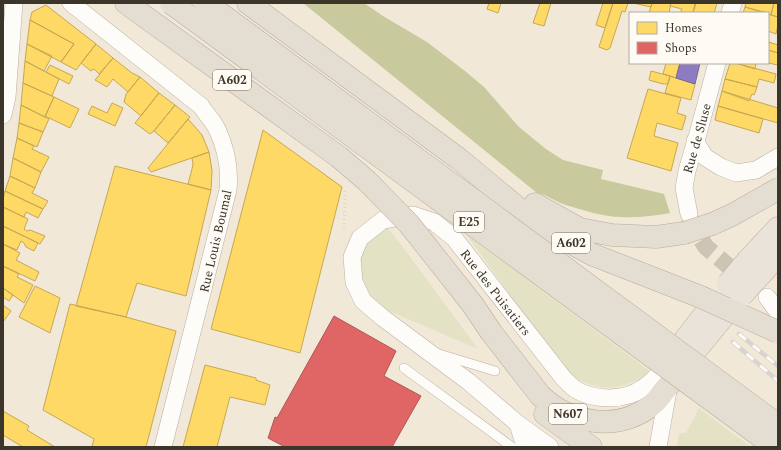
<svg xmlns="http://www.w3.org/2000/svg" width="781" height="450" viewBox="0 0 781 450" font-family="Spectral,serif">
	<rect width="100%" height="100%" fill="#f2e8d8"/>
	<path fill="#e4e2c5" d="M387 227 403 247 478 349 382 308 366 292 359 267 361 255 366 244Z
		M466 234 651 372C622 392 595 393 566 372Z
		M699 408 751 447H677L679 433H686Z"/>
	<path fill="#c9c99e" d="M303 3H364L383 16 427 42 465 71 484 87 519 127 546 149 563 160 603 170 601 179 664 194 670 213C654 216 637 218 621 217 603 217 583 210 566 205 556 202 548 195 537 193Z"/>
	<path fill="#ffd966" stroke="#c4a854" d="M489 3H501L498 13 487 9Z
		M540 3H551L544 26 533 23Z
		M603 3H613L605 28 596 25Z
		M613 3H628L625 12 622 11 610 48 607 50 599 47Z
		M633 3H652L651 7Z
		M652 3H671L669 13H649Z
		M671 3H695L693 13H680L682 9 670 6Z
		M696 3H717L714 13H693Z
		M746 3H774L771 15 768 13 745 7Z
		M774 3H778V17L771 15Z
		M46 5 96 44 76 70 61 62 74 44 30 20 32 12Z
		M745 7 764 13H743Z
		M768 14 778 17V24L776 34 768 31Z
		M30 20 74 44 61 62 27 44Z
		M769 42 778 45V53L768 50Z
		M27 44 52 56 44 71 25 61Z
		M96 44 113 58 99 74 94 69 91 71 81 63Z
		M768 50 778 53V65L768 63Z
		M113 58 132 73 140 77 128 92 113 79 107 87 95 80Z
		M25 61 59 79 52 96 23 83Z
		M666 63H680L676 78 663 74Z
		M730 63H735L776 74 774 83 759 79 757 87 725 79Z
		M735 63H756L755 69Z
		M50 65 73 76 69 84 46 72Z
		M651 71 670 76 668 84H663L649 80Z
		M670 76 695 84 691 100 665 93Z
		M140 77 159 93 141 116 124 102 126 94Z
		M725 79 757 87 754 95 752 94 749 101 722 91Z
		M23 83 54 97 45 117 21 105Z
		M648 89 681 98 677 113 686 116 682 130 657 123 654 136 678 143 671 171 627 158Z
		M722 91 778 108V123L718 106Z
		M159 93 175 105 154 131 150 134 135 123Z
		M54 97 79 109 70 128 45 116Z
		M112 103 123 108 115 126 88 114 92 106 107 113Z
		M21 105 49 119 43 132 19 123Z
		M175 105 190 117 168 143 154 131Z
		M718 106 763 119 759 133 715 120Z
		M188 119 202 135 209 152 151 172 148 168Z
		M19 123 43 132 37 147 17 138Z
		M263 130 342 187 300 353 211 329Z
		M17 138 34 146 32 149 49 157 41 172 13 158Z
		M209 152 212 171 211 190 188 184 193 165 192 158Z
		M13 158 41 172 35 188 10 176Z
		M115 166 211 190 186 296 137 283 126 317 76 306Z
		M10 176 35 188 32 193 48 201 43 209 5 191Z
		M5 191 43 209 38 218 26 212 24 217 3 207V200Z
		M3 207 28 219 24 229 27 231 30 230 45 236 40 244 3 226Z
		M3 226 38 243 34 251 26 247 24 243 21 241 17 250 3 244Z
		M3 244 20 253 16 260 39 272 35 281 3 266Z
		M3 266 19 274 17 277 33 285 24 303 3 288Z
		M35 286 60 298 50 333 19 317Z
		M3 288 13 295 9 301 3 297Z
		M70 304 126 317 176 331 146 447H96L92 446 94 439 43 410Z
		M3 305 11 311 3 322Z
		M205 365 256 378V380L270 385 265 405 230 397 217 447H183Z
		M3 411 29 426 27 430 55 447H23L3 435Z"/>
	<path fill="#e06666" stroke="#af5754" d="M334 316 396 351 384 376 421 396 392 447H285L268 438 275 417 277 418Z"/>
	<path fill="#8e7cc3" stroke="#756795" d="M680 63H700L695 84 676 78Z"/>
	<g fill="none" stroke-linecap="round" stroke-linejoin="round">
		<path stroke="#cec4b5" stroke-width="17" stroke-dasharray="17 8" stroke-linecap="butt" d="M690 218 696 232 706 247 746 281"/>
		<g stroke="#b8b0a3" stroke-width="10">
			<path id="service" d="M439 354 495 371
				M404 368 512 447"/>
		</g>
		<g stroke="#b8b0a3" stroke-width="18">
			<g id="minor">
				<path d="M71 3 201 106C206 114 213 121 217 129 226 148 230 170 228 190L163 447"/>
				<path d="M730 13 733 3"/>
				<path d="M3 115 7 97 14 3"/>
				<path d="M695 141 705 157 721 167 736 173 756 170 778 157"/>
				<path id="s1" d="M689 214 684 188 687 171 699 130 717 63"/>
				<path d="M767 297 778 312"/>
				<path d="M518 424 525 447"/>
				<path id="s2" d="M550 447 518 424 469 382 383 318 363 301 354 282 352 257 360 238 383 220 413 215 434 222 454 238 564 379C567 382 571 386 575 389 594 401 625 401 643 388 648 385 653 380 657 376"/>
				<path d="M658 447 669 385"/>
			</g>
		</g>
		<g stroke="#b8ad9c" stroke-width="23">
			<path id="trunk" d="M748 260 778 228
				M762 273 778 255
				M684 341 708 310
				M696 350 724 316"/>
		</g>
		<g stroke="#b8ad9c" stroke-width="23">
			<path id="motorway" d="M126 3 339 157
				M248 3 459 159 518 208 555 234 591 254 701 297
				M535 204 580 229 612 235 656 237 684 233
				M712 224 732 215 778 189
				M491 332 540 395C570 425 622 433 655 402 660 397 664 390 669 385
				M545 414 591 447"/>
		</g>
		<path stroke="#dad8d3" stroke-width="2.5" stroke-dasharray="1 3" stroke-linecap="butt" d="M344 228 345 189"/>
		<use href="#service" stroke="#fdfcf9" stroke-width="9"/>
		<use href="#minor" stroke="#fdfcf9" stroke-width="17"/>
		<use href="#trunk" stroke="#e9e3da" stroke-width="22"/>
		<use href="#motorway" stroke="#e4ddd2" stroke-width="22"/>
		<g stroke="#d8d4d0" stroke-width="4.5">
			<path id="rail" d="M739 334 778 366
				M733 342 778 381"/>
		</g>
		<use href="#rail" stroke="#fefbf5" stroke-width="3" stroke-dasharray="9" stroke-linecap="butt"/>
		<g stroke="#b8ad9c" stroke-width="23" stroke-linecap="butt">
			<path id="trunk-bridge" d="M728 284 748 260
				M741 296 762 273"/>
		</g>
		<g stroke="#b8ad9c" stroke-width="23" stroke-linecap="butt">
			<path id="motorway-bridge" d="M171 3 767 441
				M206 3 778 425
				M339 157 367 181 409 224 473 305 491 332
				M684 233 712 224
				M701 297 778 332"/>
		</g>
		<use href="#trunk-bridge" stroke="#e9e3da" stroke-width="22"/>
		<use href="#motorway-bridge" stroke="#e4ddd2" stroke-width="22"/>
	</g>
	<g text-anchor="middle" stroke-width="4" stroke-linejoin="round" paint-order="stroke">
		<g fill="#fefbf5" stroke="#767066" stroke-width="1">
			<rect x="213" y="70" width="38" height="20" rx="3"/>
			<rect x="454" y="212" width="30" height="20" rx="3"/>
			<rect x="552" y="233" width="38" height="20" rx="3"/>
			<rect x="549" y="404" width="38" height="20" rx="3"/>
		</g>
		<g font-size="12" font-weight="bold" fill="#3c3529">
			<text x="232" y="84">A602</text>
			<text x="469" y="226">E25</text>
			<text x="571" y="247">A602</text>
			<text x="568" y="418">N607</text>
		</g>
		<g font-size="13" fill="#3c3529" stroke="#fefbf5">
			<text dy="5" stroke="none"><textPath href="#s1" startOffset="78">Rue de Sluse</textPath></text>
			<text transform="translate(215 241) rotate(-77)" y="5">Rue Louis Boumal</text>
			<text dy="5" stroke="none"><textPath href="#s2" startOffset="480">Rue des Puisatiers</textPath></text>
		</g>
	</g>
	<rect width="781" height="450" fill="none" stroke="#3c3529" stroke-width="8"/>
	<rect x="629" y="12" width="140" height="52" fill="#fefbf5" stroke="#b0aca3"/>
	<rect x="637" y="22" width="20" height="12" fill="#ffd966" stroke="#b0aca3"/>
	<text x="665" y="32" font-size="12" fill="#3c3529">Homes</text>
	<rect x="637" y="42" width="20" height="12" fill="#e06666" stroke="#b0aca3"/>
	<text x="665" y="52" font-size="12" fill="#3c3529">Shops</text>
</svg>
